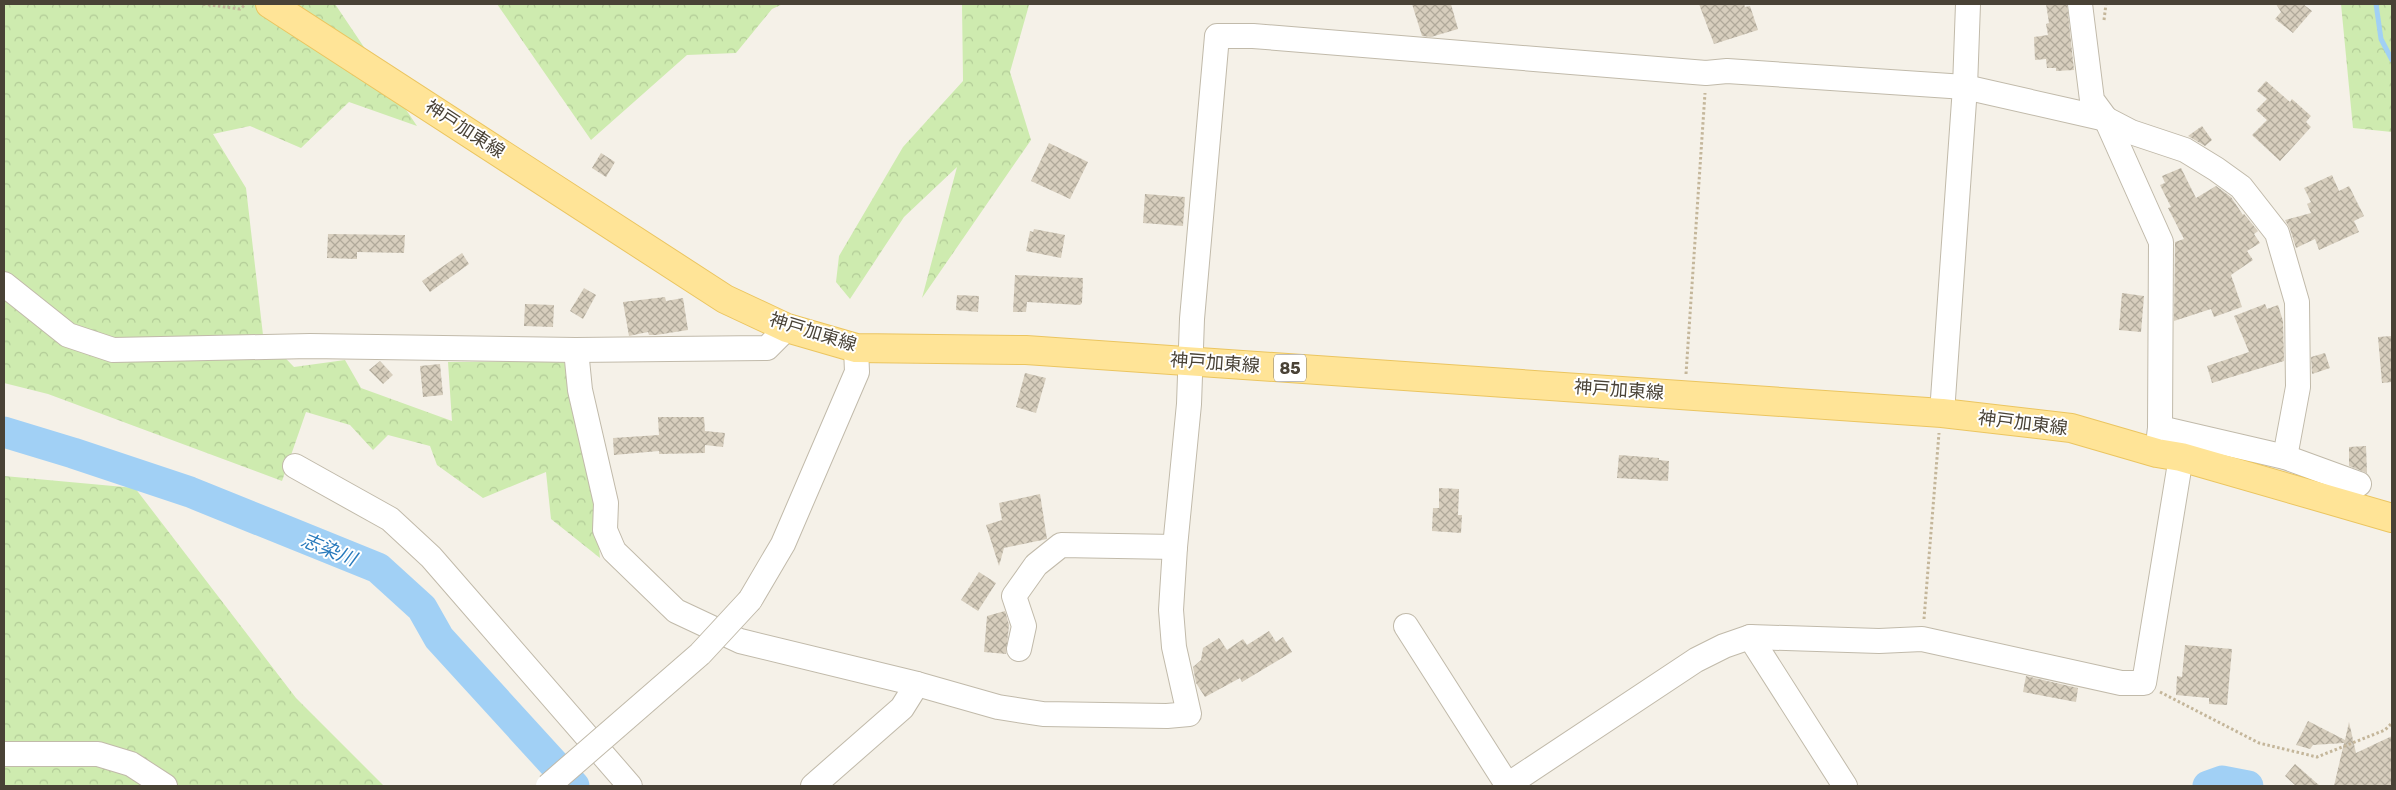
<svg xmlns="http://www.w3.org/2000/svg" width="2396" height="790" font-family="Rubik,'Noto Sans JP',sans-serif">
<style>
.forest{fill:url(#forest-crowns)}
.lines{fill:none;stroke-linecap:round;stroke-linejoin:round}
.stream{stroke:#a1d0f5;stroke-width:5}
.river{stroke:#a1d0f5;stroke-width:31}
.building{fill:url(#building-cross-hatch)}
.minor-casing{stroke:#c1baaa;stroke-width:26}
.major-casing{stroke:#ebc560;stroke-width:30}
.path{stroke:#c4b69a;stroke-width:3;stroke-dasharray:2.5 2.5;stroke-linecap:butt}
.minor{stroke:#fff;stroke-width:24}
.major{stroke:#ffe497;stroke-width:28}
.minor-bridge-casing{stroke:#c1baaa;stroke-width:26;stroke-linecap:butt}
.minor-bridge{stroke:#fff;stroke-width:24}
.labels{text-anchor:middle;stroke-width:4;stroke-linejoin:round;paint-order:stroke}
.shield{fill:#fff;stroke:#807b72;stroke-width:1}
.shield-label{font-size:16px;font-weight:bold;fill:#494236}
.street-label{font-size:18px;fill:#494236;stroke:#fff}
.water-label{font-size:19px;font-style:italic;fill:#287abc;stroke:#fff}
</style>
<defs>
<pattern id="forest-crowns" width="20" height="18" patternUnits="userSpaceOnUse" patternTransform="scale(1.25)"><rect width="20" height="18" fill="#ceebaf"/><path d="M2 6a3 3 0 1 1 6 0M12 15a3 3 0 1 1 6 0" fill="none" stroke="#b2cb97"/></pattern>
<pattern id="building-cross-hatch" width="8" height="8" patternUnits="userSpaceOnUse" patternTransform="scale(1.25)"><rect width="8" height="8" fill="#d7cebd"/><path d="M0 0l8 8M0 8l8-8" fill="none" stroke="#b0a99a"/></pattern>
</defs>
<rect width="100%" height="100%" fill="#f5f1e8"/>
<g class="forest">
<polygon points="4,4 335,4 417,126 349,102 301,148 250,126 213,134 246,188 263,335 294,367 345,360 361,388 452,421 448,362 564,361 591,468 600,558 551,519 546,472 483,498 437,465 430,446 388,435 373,450 350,425 306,412 282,481 48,394 4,383"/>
<polygon points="497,4 783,4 772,9 736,53 687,55 591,140"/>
<polygon points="962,4 1028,4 1029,5 1010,72 1031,140 922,298 957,167 904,217 850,299 836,282 839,256 903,147 963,81"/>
<polygon points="2341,4 2392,4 2392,132 2353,128"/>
<polygon points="4,476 135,488 296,698 384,786 4,786"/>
</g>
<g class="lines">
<polyline class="stream" points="2376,4 2381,39 2392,60"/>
<g class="river">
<polyline points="4,432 73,453 190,492 378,568 422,608 439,638 574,786"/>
<polyline points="2208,786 2222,781 2248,786"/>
</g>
</g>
<g class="building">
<polygon points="1412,4 1451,4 1458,29 1431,37 1422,36"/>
<polygon points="1699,4 1744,4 1745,7 1750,6 1758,30 1714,44"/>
<polygon points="2046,4 2067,4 2074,70 2056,71 2056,68 2047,68 2046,59 2035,60 2034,37 2048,35 2046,24 2049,23"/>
<polygon points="2276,4 2303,4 2312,11 2293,33 2275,19 2281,12"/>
<polygon points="2266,81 2290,102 2292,99 2311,116 2306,122 2311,127 2280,161 2252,135 2267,120 2256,110 2267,99 2257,91"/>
<polygon points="2202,126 2212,140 2205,146 2188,136"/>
<polygon points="1049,143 1088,162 1070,199 1031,181"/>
<polygon points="601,153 615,162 606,177 592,168"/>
<polygon points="2181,168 2196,198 2216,186 2231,197 2243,215 2244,214 2258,231 2254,234 2260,243 2247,251 2253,260 2231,275 2242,307 2214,317 2211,309 2174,321 2175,242 2184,239 2168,208 2171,207 2160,185 2165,183 2162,176"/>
<polygon points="2332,175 2339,191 2349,186 2364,216 2354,221 2359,232 2319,250 2315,239 2296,248 2290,229 2285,220 2311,213 2307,204 2311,202 2304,188"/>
<polygon points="1145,194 1185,197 1183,226 1143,223"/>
<polygon points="1034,229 1065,235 1061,258 1026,251 1030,231 1033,232"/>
<polygon points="328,234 405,235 404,253 357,252 357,259 327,258"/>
<polygon points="462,253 469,264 430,292 422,281"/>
<polygon points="1015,275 1083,278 1082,303 1080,305 1027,302 1026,312 1013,312"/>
<polygon points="584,288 596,295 583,319 570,311"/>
<polygon points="2122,293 2144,296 2141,332 2119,330"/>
<polygon points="957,295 979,296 978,312 956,310"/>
<polygon points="665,297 666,301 683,298 688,330 656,335 649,335 648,332 629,336 623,302"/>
<polygon points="525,304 554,305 553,327 524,326"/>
<polygon points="2265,304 2267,309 2278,305 2283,321 2284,361 2212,383 2207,366 2249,352 2234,316"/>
<polygon points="2392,336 2392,382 2382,383 2378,337"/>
<polygon points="2325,353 2330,368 2312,374 2311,357"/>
<polygon points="380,361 393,375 383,384 369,370"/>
<polygon points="440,364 443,395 423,397 420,366"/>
<polygon points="1025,373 1046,378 1036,413 1016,407"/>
<polygon points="658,417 704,417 705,431 725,433 723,447 705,445 705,453 659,454 659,451 614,455 613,438 659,435"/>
<polygon points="2366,446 2367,473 2349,466 2349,447"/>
<polygon points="1619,455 1659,458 1659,460 1669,461 1668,481 1617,478"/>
<polygon points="1439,488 1459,489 1458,515 1462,515 1461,533 1432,531 1433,508 1439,508"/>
<polygon points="1040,494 1047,539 1004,548 999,566 986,525 1002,520 999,503"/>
<polygon points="979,572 996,583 978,611 961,600"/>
<polygon points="1005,611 1009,625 1006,654 984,652 987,616"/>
<polygon points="1269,631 1276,642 1283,637 1292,652 1242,682 1240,678 1205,697 1196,683 1193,667 1201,660 1203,648 1219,638 1227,650 1243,639 1247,645"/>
<polygon points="2185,645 2232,649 2227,705 2209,704 2209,698 2176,695 2177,676 2182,677"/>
<polygon points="2026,676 2078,688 2076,702 2023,692"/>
<polygon points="2308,721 2345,740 2349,722 2356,753 2392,736 2392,786 2334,786 2344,743 2313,745 2310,749 2296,745"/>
<polygon points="2295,764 2320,786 2296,786 2285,776"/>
</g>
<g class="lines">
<defs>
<g id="minor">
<polyline points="2080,4 2092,100 2106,119 2161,242 2160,428 2157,453"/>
<polyline points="4,284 68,335 113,350 310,346 576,350 767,348 787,328"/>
<polyline points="576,350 580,390 606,503 605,530 614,551 676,611 740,641 917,684 998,707 1043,714 1167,716 1189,714 1174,647 1171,610 1175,547 1189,404 1192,319 1217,36 1253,36 1706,73 1727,71 1965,87 2106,119 2131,132 2185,150 2216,169 2241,187 2277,233 2297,302 2298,387 2285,457"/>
<polyline points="1942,413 1965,87 1968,4"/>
<polyline points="2160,428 2285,457 2359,484"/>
<polyline points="295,466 390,519 431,557 630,786"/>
<polyline points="750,600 783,544 857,372 856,348"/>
<polyline points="1406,626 1508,786"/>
<polyline points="1750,637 1845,786"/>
<polyline points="1019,649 1024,626 1014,596 1036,565 1061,545 1175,547"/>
<polyline points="4,754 98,754 131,764 165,786"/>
<polyline points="813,786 902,708 917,684"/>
<polyline points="1506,786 1696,660 1724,646 1750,637 1879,641 1922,639 2121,683 2144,683 2181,457"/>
</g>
<polyline id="major" points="270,4 725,299 787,328 856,348 1026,350 1942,413 2071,428 2157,453 2181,457 2392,518"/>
</defs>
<use href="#minor" class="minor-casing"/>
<use href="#major" class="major-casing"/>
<g class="path">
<polyline points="203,4 240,9 246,4"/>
<polyline points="2104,20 2106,4"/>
<polyline points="1686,374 1705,93"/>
<polyline points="1924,619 1939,433"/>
<polyline points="2160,692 2259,743 2317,757 2385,730 2392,723"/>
</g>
<use href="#minor" class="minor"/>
<use href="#major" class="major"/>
<defs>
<polyline id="minor-bridge" points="548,786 700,654 750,600"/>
</defs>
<use href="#minor-bridge" class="minor-bridge-casing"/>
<use href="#minor-bridge" class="minor-bridge"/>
</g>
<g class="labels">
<rect class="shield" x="1274" y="354.5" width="32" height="27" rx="4"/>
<g class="shield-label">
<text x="1290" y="374">85</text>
</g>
<g class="street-label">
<text transform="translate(465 129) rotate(33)" y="6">神戸加東線</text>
<text transform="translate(813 332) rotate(17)" y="6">神戸加東線</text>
<text transform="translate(1215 363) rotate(4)" y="6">神戸加東線</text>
<text transform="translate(1619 390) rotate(4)" y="6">神戸加東線</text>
<text transform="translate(2023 423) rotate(7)" y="6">神戸加東線</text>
</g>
<g class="water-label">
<text transform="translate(329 549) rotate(22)" y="7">志染川</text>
</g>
</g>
<rect width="2396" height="790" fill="none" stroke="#494236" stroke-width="10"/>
</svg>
